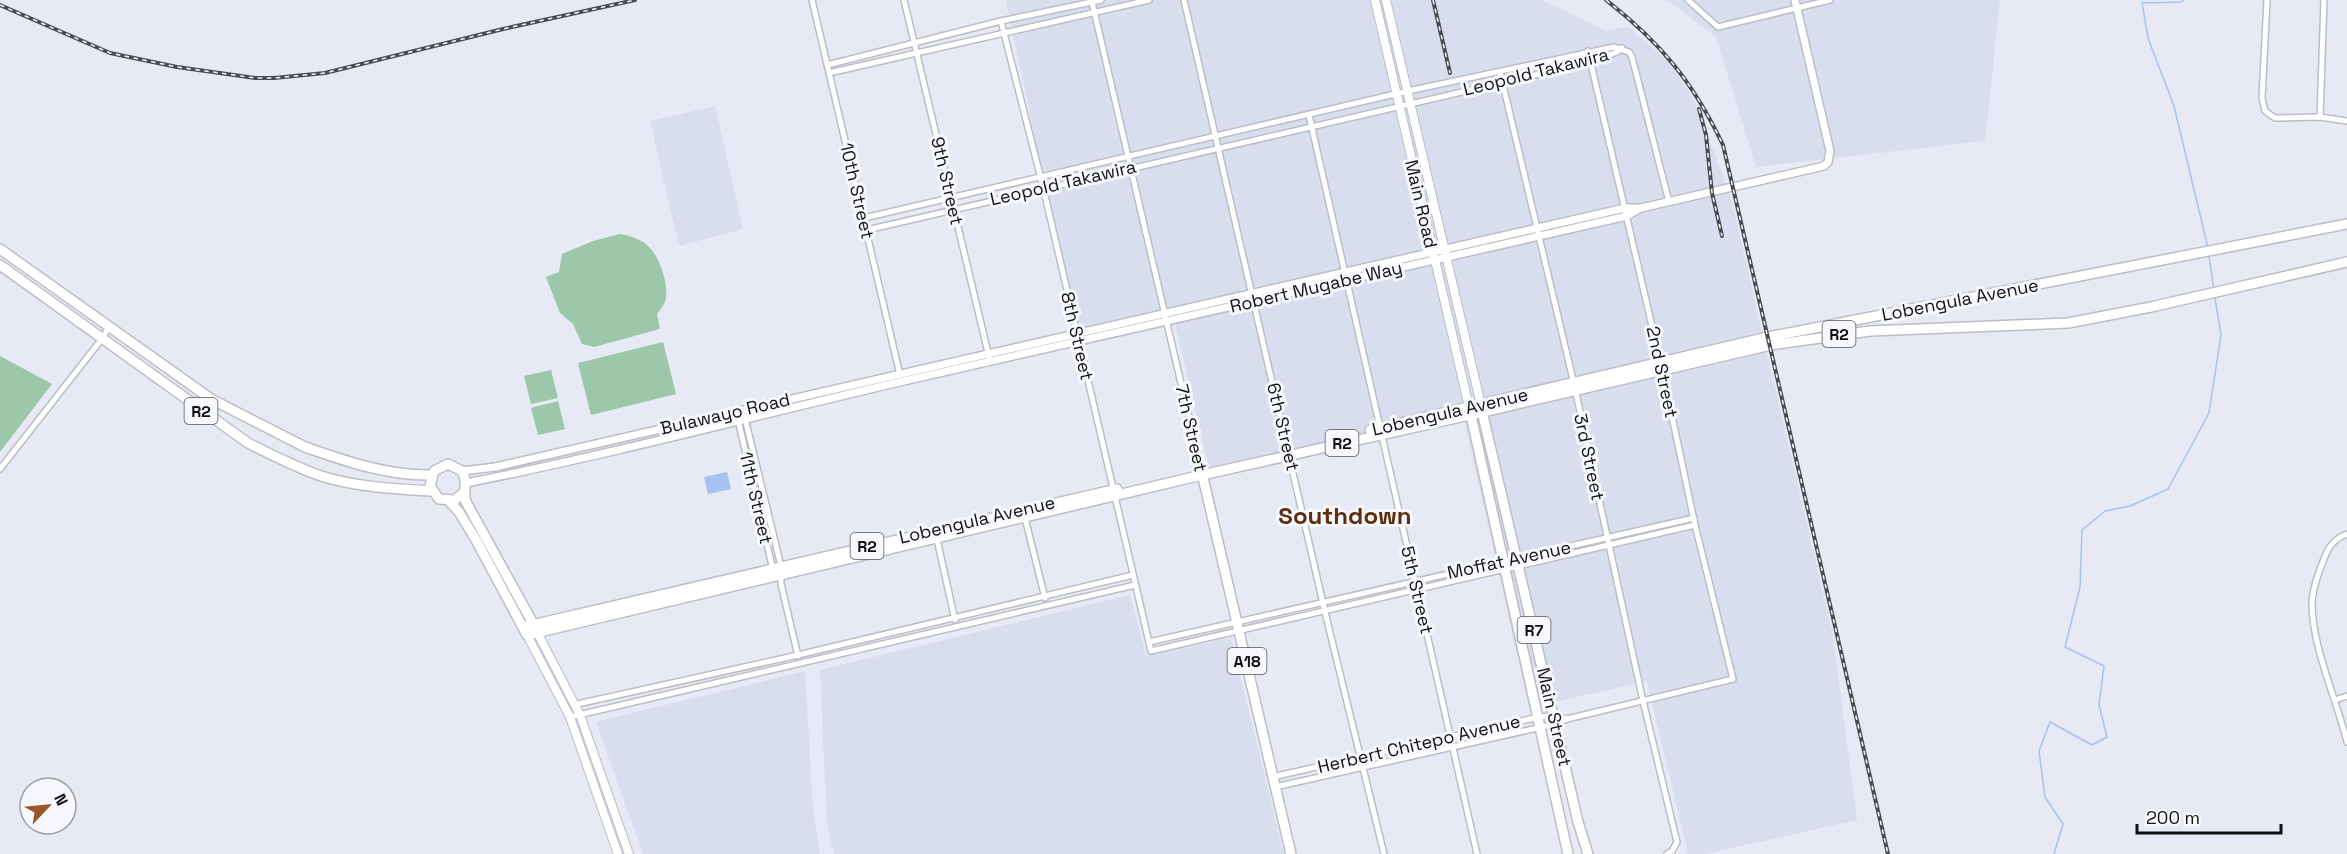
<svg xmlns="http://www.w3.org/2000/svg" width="2347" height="854" font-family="'Space Grotesk',sans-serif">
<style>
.built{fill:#d9deef}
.green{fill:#9cc7aa}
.water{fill:#a5c2f1}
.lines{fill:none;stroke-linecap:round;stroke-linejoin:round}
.stream{stroke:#a5c2f1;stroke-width:1.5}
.minor-casing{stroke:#bbbec7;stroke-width:8}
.tertiary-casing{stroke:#bbbec7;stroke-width:10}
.secondary-casing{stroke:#bbbec7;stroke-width:10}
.trunk-casing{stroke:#bbbec7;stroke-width:12}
.minor{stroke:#fff;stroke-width:5}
.tertiary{stroke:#fff;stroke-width:7}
.secondary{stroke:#fff;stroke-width:8}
.trunk{stroke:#fff;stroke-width:9}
.rail-casing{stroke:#4a4b50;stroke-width:4}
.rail{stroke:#f6f8fd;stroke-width:1.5;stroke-dasharray:4.5;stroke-linecap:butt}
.labels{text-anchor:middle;stroke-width:6;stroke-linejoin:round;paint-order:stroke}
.shield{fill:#f6f8fd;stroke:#56575b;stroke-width:1.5}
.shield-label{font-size:16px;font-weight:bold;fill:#111215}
.street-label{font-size:18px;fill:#111215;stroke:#f6f8fd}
.district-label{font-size:24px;font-weight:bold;fill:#5c2e0d;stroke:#f6f8fd}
</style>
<rect width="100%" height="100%" fill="#e7eaf4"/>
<g class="built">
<polygon points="1006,0 1542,0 1606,31 1628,27 1670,62 1698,107 1731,198 1833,636 1857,820 1706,854 1688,854 1647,681 1529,708 1464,420 1211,479 1175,323 1078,344"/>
<polygon points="1667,0 2000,0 1985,141 1756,167 1716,37"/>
<polygon points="715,106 743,229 679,246 650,121"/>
<polygon points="1130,595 1146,656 1231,638 1284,854 834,854 827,824 820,670"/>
<polygon points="805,671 813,809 820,854 643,854 596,722"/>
</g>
<g class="green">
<path d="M 620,234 C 631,236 642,239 650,248 C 660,258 670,288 665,302 C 663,306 659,311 657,314 L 660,329 L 594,347 L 582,344 L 573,324 L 560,313 L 546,277 L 559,272 L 562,254 L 593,241 Z"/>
<polygon points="663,342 676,394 591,415 578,363"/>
<polygon points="0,356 52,384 0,452"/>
<polygon points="551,370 558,398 531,404 524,376"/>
<polygon points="558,401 565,429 538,435 531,408"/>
</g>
<polygon class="water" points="727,472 731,489 708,494 704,477"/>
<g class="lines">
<g class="stream">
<polyline points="2184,0 2181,2 2142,3 2148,38 2174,106 2208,248"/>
<polyline points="2209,256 2214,290"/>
<polyline points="2054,854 2063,824 2045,797 2039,751 2050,722 2092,745 2107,737 2099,705 2104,666 2065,647 2080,587 2082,530 2105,511 2130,506 2168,489 2209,413 2221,335 2215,298"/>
</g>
<defs>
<g id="minor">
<polyline points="812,0 900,375"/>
<polyline points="904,0 989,357"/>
<polyline points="1184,0 1325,612 1384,854"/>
<polyline points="1688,0 1718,27 1830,0"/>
<polyline points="2267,0 2262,98 2265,111 2275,118 2320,117 2347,121"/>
<polyline points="1092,2 1201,469"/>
<polyline points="1001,21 1043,187 1151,651 1695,525"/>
<polyline points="827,65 1001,21 1101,0"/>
<polyline points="1500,72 1574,384 1643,701 1677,842 1672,851 1667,854"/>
<polyline points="829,73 1149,0"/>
<polyline points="1309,115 1477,854"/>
<polyline points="2320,117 2324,0"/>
<polyline points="864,218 1408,91 1614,47 1629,52 1632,57 1669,202"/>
<polyline points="867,230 1591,62 1617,52 1622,48"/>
<polyline points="743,410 781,566 781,584 798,656"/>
<polyline points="736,411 773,570"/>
<polyline points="0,469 101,340 109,327"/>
<polyline points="1024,514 1045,598"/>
<path d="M 2347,534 C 2332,539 2327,550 2322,564 C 2317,577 2312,591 2312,604 C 2312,646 2337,701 2347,742"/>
<polyline points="936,535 955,620"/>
<polyline points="1149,642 1694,518"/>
<polyline points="2335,700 2347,696"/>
<polyline points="573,705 798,655 1133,575"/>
<polyline points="570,717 1135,585"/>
<polyline points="1272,777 1539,717 1554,715 1567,719"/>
<polyline points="1275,787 1555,724 1567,719 1733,679 1695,525 1662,369 1588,51"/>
</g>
<g id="tertiary">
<polyline points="462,471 495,467 1625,208 1641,208 1824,166 1828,162 1830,151 1795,0"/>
<path d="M 466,483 C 613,454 758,415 904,381 C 1145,324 1387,273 1627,216 L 1639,209"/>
</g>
<g id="secondary">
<polyline points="1375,0 1469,407"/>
<polyline points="1386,0 1481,405"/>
<polyline points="537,632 580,715 629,854"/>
<polyline points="527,635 570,717 618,854"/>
</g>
<g id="trunk">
<path d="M 0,249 L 211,399 L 305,447 C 345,461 388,476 431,475"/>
<path d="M 0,265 L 248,443 C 272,455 295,467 321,476 C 356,487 394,489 431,491"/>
<polyline points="1481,407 1578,822 1588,854"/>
<polyline points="1470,411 1568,854"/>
<polyline points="1370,430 1768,337 2347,224"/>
<polyline points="1201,469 1291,854"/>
<path d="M 463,493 L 455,500 L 439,499 L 430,486 L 434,471 L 448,464 L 462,471 C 469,484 462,490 466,502 L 535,627"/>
<polyline points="449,501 459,512 476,540 527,635 1202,475 1483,412 1771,345 1870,331 2068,323 2151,307 2347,262"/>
<polyline points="523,627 1117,489"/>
</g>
</defs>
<use href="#minor" class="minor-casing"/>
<use href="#tertiary" class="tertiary-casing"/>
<use href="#secondary" class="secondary-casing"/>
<use href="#trunk" class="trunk-casing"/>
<use href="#minor" class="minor"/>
<use href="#tertiary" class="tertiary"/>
<use href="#secondary" class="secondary"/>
<use href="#trunk" class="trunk"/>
<defs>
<g id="rail">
<polyline points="1433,0 1450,73"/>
<path d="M 1606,0 C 1661,43 1693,82 1723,145 L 1888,854"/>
<polyline points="0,5 110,53 177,67 255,78 274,78 325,73 503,29 635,0"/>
<polyline points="1699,109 1706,135 1712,193 1722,236"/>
</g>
</defs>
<use href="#rail" class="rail-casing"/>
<use href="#rail" class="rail"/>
</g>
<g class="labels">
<g class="shield">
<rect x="1822.5" y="321" width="33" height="26" rx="4.5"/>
<rect x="184.5" y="398" width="33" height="26" rx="4.5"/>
<rect x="1325.5" y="430" width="33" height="26" rx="4.5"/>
<rect x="850.5" y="533" width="33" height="26" rx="4.5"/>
<rect x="1517.5" y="617" width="33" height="26" rx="4.5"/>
<rect x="1227.5" y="648" width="39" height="26" rx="4.5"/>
</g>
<g class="shield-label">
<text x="1839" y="340">R2</text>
<text x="201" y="417">R2</text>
<text x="1342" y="449">R2</text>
<text x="867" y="552">R2</text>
<text x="1534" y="636">R7</text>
<text x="1247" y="667">A18</text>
</g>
<g class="street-label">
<text transform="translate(1536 72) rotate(-14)" y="6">Leopold Takawira</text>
<text transform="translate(947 181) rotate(77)" y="6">9th Street</text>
<text transform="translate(1063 183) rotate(-13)" y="6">Leopold Takawira</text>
<text transform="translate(857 191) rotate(77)" y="6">10th Street</text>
<text transform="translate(1421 204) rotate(77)" y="6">Main Road</text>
<text transform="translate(1316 287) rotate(-13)" y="6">Robert Mugabe Way</text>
<text transform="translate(1960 300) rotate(-11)" y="6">Lobengula Avenue</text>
<text transform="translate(1077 336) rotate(77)" y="6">8th Street</text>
<text transform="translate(1662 372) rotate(78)" y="6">2nd Street</text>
<text transform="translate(1450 412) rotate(-13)" y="6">Lobengula Avenue</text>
<text transform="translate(725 414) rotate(-13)" y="6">Bulawayo Road</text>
<text transform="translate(1283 427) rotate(77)" y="6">6th Street</text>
<text transform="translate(1191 428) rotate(77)" y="6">7th Street</text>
<text transform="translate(1589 457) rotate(78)" y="6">3rd Street</text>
<text transform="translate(756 498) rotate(77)" y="6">11th Street</text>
<text transform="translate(977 520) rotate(-13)" y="6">Lobengula Avenue</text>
<text transform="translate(1509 560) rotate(-12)" y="6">Moffat Avenue</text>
<text transform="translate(1417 590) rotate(77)" y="6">5th Street</text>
<text transform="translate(1554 717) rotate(77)" y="6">Main Street</text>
<text transform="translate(1419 744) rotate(-13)" y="6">Herbert Chitepo Avenue</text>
</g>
<g class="district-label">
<text x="1345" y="524">Southdown</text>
</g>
</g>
<g transform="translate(48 806) rotate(64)"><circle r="28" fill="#f6f8fd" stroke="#9a9ca0" stroke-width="1.5"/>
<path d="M0-4.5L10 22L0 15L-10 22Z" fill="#9a5628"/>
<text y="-9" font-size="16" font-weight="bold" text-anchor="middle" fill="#111215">N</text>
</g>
<path d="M2137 824v9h144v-9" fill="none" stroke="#111215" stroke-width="3"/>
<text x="2146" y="824" font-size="18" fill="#111215" stroke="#f6f8fd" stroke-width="4.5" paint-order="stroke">200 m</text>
</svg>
